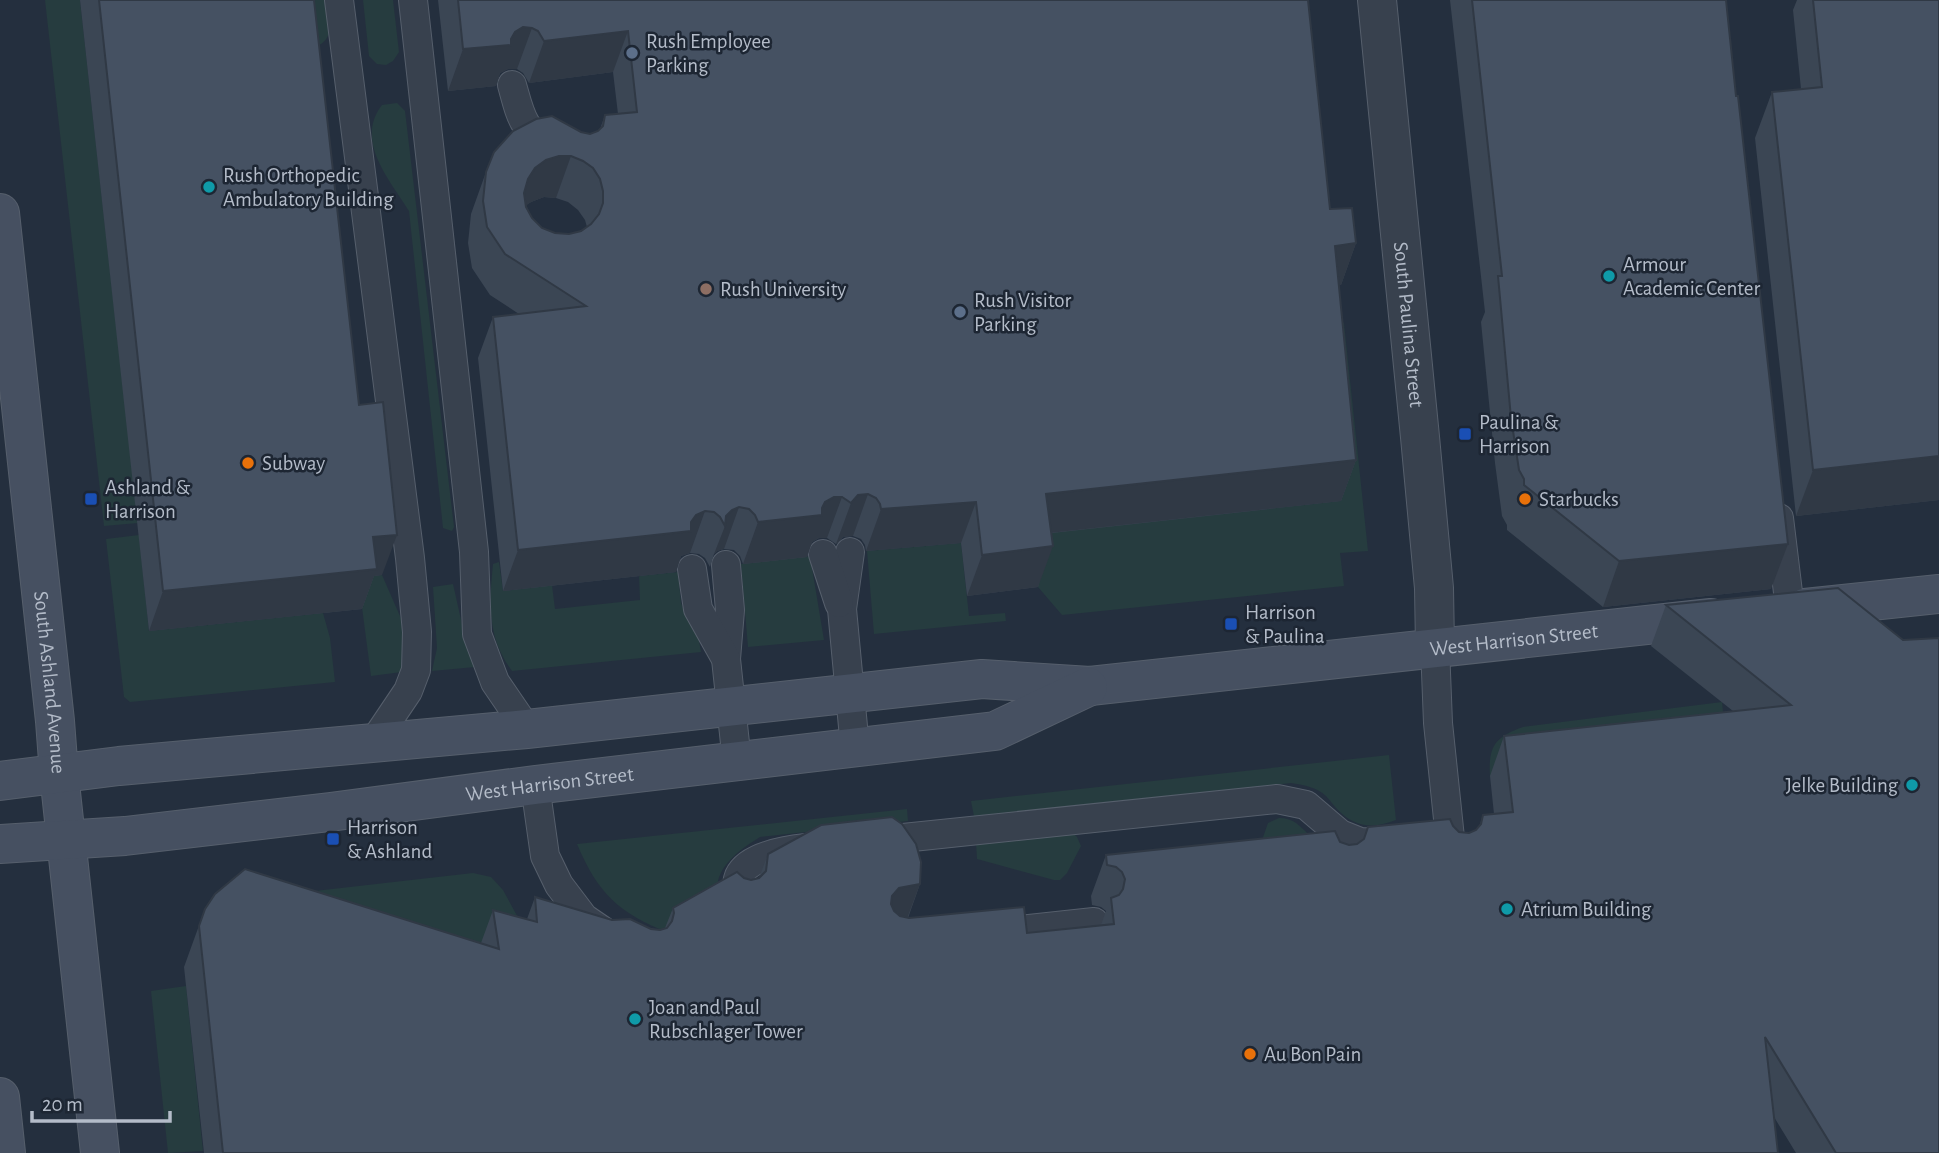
<svg xmlns="http://www.w3.org/2000/svg" width="1939" height="1153" font-family="'Alegreya Sans',sans-serif">
<style>
.green{fill:#263c3f}
.lines{fill:none;stroke-linecap:round;stroke-linejoin:round}
.service-casing{stroke:#565f6c;stroke-width:30}
.minor-casing{stroke:#565f6c;stroke-width:40}
.secondary-casing{stroke:#565f6c;stroke-width:40}
.service{stroke:#38414e;stroke-width:28}
.minor{stroke:#38414e;stroke-width:38}
.secondary{stroke:#465061;stroke-width:38}
.wall{fill:#3b4654;fill-rule:evenodd}
.shaded-wall{fill:#303945}
.building{fill:#455162;stroke:#303945;stroke-width:2;fill-rule:evenodd}
.service-dot{fill:#5c6f8a;stroke:#1d2633;stroke-width:2.5}
.culture-dot{fill:#0f9aa8;stroke:#1d2633;stroke-width:2.5}
.education-dot{fill:#8d6e63;stroke:#1d2633;stroke-width:2.5}
.transit-dot{fill:#1a4fb4;stroke:#1d2633;stroke-width:2.5}
.food-dot{fill:#e8710a;stroke:#1d2633;stroke-width:2.5}
.labels{text-anchor:middle;stroke-width:5;stroke-linejoin:round;paint-order:stroke}
.poi-label{font-size:21px;fill:#b4bcc9;stroke:#1d2633;text-anchor:start}
.street-label{font-size:21px;fill:#b4bcc9;stroke:#1d2633}
</style>
<rect width="100%" height="100%" fill="#242f3e"/>
<g class="green">
<polygon points="45,0 80,0 138,523 104,526"/>
<path d="M 295,0 L 326,0 C 328,19 337,39 315,47 Z"/>
<polygon points="363,0 393,0 399,52 393,61 386,65 377,64 369,56"/>
<path d="M 397,103 L 405,111 L 454,527 L 452,531 L 443,528 L 409,211 C 390,180 354,141 382,105 Z"/>
<polygon points="1322,306 1344,323 1368,551 1340,553 1344,586 1062,615 1038,587 1035,568 1009,537 1340,501"/>
<polygon points="139,535 149,631 323,613 330,638 335,682 130,702 124,697 106,539"/>
<polygon points="961,543 969,616 1005,613 1006,621 874,634 867,551"/>
<polygon points="810,556 824,640 748,647 741,564"/>
<path d="M 499,562 L 503,591 L 552,585 L 555,609 L 640,600 L 639,576 L 678,572 L 681,603 L 687,619 L 698,635 L 701,652 L 512,671 C 487,638 489,604 493,564 Z"/>
<polygon points="382,575 403,623 406,650 402,672 371,676 358,577"/>
<polygon points="453,584 466,642 475,667 432,671 437,648 433,587"/>
<path d="M 1722,702 L 1727,751 L 1490,776 C 1488,746 1495,737 1523,727 Z"/>
<path d="M 1389,755 L 1396,820 C 1373,829 1355,828 1337,809 C 1333,805 1330,800 1326,796 C 1317,787 1303,785 1291,783 L 974,816 L 971,801 Z"/>
<path d="M 907,809 L 908,821 L 760,837 C 744,847 723,861 718,881 C 717,888 718,897 718,904 L 669,933 C 619,913 598,894 577,844 Z"/>
<path d="M 1279,818 C 1294,818 1300,826 1310,836 L 1254,863 L 1268,823 Z"/>
<polygon points="1072,832 1077,837 1081,846 1067,873 1060,880 1054,880 977,859 976,842"/>
<polygon points="473,873 491,877 503,890 521,923 551,971 306,892"/>
<polygon points="186,986 203,1151 168,1153 151,991"/>
</g>
<g class="lines">
<defs>
<g id="service">
<polyline points="339,0 410,558 417,632 416,670 408,691 373,743"/>
<polyline points="413,0 474,552 477,634 495,682 527,729"/>
<path d="M 512,85 C 521,117 522,130 553,147"/>
<polyline points="1779,518 1790,609"/>
<polyline points="850,552 842,609 855,748"/>
<polyline points="823,554 839,603"/>
<polyline points="726,565 730,610 726,659"/>
<polyline points="692,569 698,609 726,659 737,762"/>
<polyline points="1435,647 1438,723 1452,857"/>
<polyline points="535,785 545,856 559,885 584,918 606,933"/>
<polyline points="874,841 1277,799 1306,805 1340,834 1360,842 1380,843 1396,842"/>
<path d="M 737,904 C 736,895 736,884 739,876 C 748,856 787,850 806,848"/>
<polyline points="990,933 1094,922"/>
</g>
<g id="minor">
<path id="s1" d="M 1377,0 L 1420,437 L 1434,588 L 1435,647"/>
</g>
<g id="secondary">
<path id="s2" d="M 0,213 L 55,721 L 59,774 L 100,1153"/>
<polyline points="1805,608 1939,594"/>
<path id="s3" d="M 0,781 L 119,766 L 527,729 L 982,679 L 1090,686 L 1711,618"/>
<path id="s4" d="M 0,844 L 125,836 L 330,812 L 535,785 L 995,731 L 1088,687"/>
<polyline points="0,1097 6,1153"/>
</g>
</defs>
<use href="#service" class="service-casing"/>
<use href="#minor" class="minor-casing"/>
<use href="#secondary" class="secondary-casing"/>
<use href="#service" class="service"/>
<use href="#minor" class="minor"/>
<use href="#secondary" class="secondary"/>
</g>
<g class="wall">
<polygon points="80,0 314,0 359,405 382,575 374,576 362,609 149,631"/>
<path d="M 438,0 L 1308,0 L 1330,209 L 1356,243 L 1341,285 L 1339,285 L 1356,460 L 1341,501 L 1052,533 L 1038,587 L 967,596 L 961,543 L 866,551 L 865,545 L 861,539 L 853,536 L 843,537 L 836,544 L 827,538 L 819,538 L 812,542 L 807,557 L 743,564 L 740,556 L 734,550 L 724,549 L 717,551 L 714,554 L 710,567 L 705,558 L 699,554 L 690,553 L 681,556 L 676,572 L 503,591 L 478,358 L 493,317 L 519,314 L 490,295 L 472,268 L 468,243 L 471,214 L 486,172 L 581,132 L 590,134 L 598,131 L 600,129 L 605,115 L 618,114 L 613,72 L 529,83 L 523,73 L 517,69 L 508,69 L 500,73 L 496,86 L 448,91 ZM 544,197 L 556,198 L 568,202 L 578,210 L 585,220 L 587,227 L 581,231 L 569,234 L 555,233 L 542,228 L 532,218 L 526,205 L 531,202 Z"/>
<polygon points="1450,0 1726,0 1771,589 1603,607 1507,530 1507,525 1502,516 1495,463 1481,322 1485,312"/>
<polygon points="1797,0 1939,0 1939,500 1796,516 1755,138 1772,92 1801,89 1793,10"/>
<polygon points="1838,588 1939,1153 1796,1153 1774,1117 1778,1153 204,1153 184,967 205,909 481,943 493,910 527,919 535,897 612,920 660,930 665,928 673,908 744,878 751,880 759,878 768,854 920,884 908,918 1027,933 1101,925 1106,911 1101,907 1092,905 1091,896 1106,855 1340,842 1349,845 1453,826 1459,832 1469,833 1476,830 1479,827 1483,815 1494,814 1490,776 1504,736 1733,711 1651,646 1666,605"/>
</g>
<g class="shaded-wall">
<polygon points="523,27 532,28 517,69 508,69 500,73 496,86 448,91 463,49 511,39 515,32"/>
<polygon points="628,31 613,72 529,83 544,41"/>
<polygon points="559,156 571,156 556,198 544,197 531,202 520,210 528,179 535,168 546,160"/>
<polygon points="1356,243 1341,285 1320,287 1335,246"/>
<polygon points="1939,456 1939,500 1796,516 1813,470"/>
<polygon points="1356,460 1341,501 1031,535 1046,494"/>
<polygon points="868,494 853,536 843,537 836,544 851,503 858,495"/>
<polygon points="834,497 842,497 827,538 819,538 812,542 807,557 743,564 758,522"/>
<polygon points="976,502 961,543 866,551 881,509"/>
<polygon points="739,507 724,549 717,551 714,554 725,526 726,516 732,510"/>
<polygon points="705,511 690,553 681,556 676,572 503,591 518,550 691,522 696,515"/>
<polygon points="397,535 382,575 374,576 362,609 149,631 163,591 373,537"/>
<polygon points="1788,544 1771,589 1603,607 1619,561"/>
<polygon points="1053,546 1038,587 967,596 982,555"/>
<polygon points="920,884 905,924 884,928 892,896 899,888"/>
</g>
<g class="building">
<polygon points="99,0 314,0 359,405 383,402 397,535 373,537 377,569 163,591"/>
<path d="M 458,0 L 1308,0 L 1330,209 L 1352,208 L 1356,243 L 1335,246 L 1356,460 L 1046,494 L 1053,546 L 982,555 L 976,502 L 881,509 L 880,504 L 876,498 L 868,494 L 858,495 L 851,503 L 842,497 L 834,497 L 825,502 L 822,508 L 822,515 L 758,522 L 755,515 L 749,509 L 739,507 L 732,510 L 726,516 L 725,526 L 720,517 L 714,512 L 705,511 L 696,515 L 691,522 L 691,531 L 518,550 L 493,317 L 586,306 L 505,254 L 487,227 L 483,201 L 486,172 L 494,152 L 513,131 L 536,119 L 552,116 L 581,132 L 590,134 L 598,131 L 603,126 L 605,115 L 637,112 L 628,31 L 544,41 L 538,31 L 532,28 L 523,27 L 515,32 L 511,39 L 511,45 L 463,49 ZM 559,156 L 571,156 L 583,161 L 593,168 L 600,179 L 603,191 L 603,203 L 599,214 L 591,224 L 581,231 L 569,234 L 555,233 L 542,228 L 532,218 L 526,207 L 524,193 L 528,179 L 535,168 L 546,160 Z"/>
<polygon points="1472,0 1726,0 1736,96 1738,96 1788,544 1619,561 1524,485 1524,479 1519,470 1511,418 1498,276 1502,276"/>
<polygon points="1813,0 1939,0 1939,456 1813,470 1772,92 1822,87"/>
<polygon points="1838,588 1903,640 1939,638 1939,1153 1836,1153 1765,1037 1778,1153 223,1153 199,926 205,909 215,894 245,869 499,949 493,910 537,922 535,897 612,920 630,919 651,929 660,930 667,928 672,921 674,913 673,908 737,872 744,878 751,880 759,878 766,871 768,854 821,825 892,817 902,824 916,844 921,862 920,884 899,888 892,896 891,904 894,911 900,916 909,918 1024,907 1027,933 1114,924 1111,898 1119,895 1123,889 1125,879 1122,872 1116,867 1107,865 1106,855 1335,831 1340,842 1349,845 1357,844 1364,839 1368,827 1450,819 1453,826 1459,832 1469,833 1476,830 1481,824 1483,815 1513,812 1504,736 1791,705 1666,605"/>
</g>
<g class="service-dot">
<circle cx="632" cy="53" r="7"/>
<circle cx="960" cy="312" r="7"/>
</g>
<g class="culture-dot">
<circle cx="209" cy="187" r="7"/>
<circle cx="1609" cy="276" r="7"/>
<circle cx="1912" cy="785" r="7"/>
<circle cx="1507" cy="909" r="7"/>
<circle cx="635" cy="1019" r="7"/>
</g>
<circle class="education-dot" cx="706" cy="289" r="7"/>
<g class="transit-dot">
<rect x="1458" y="427" width="14" height="14" rx="3.5"/>
<rect x="84" y="492" width="14" height="14" rx="3.5"/>
<rect x="1224" y="617" width="14" height="14" rx="3.5"/>
<rect x="326" y="832" width="14" height="14" rx="3.5"/>
</g>
<g class="food-dot">
<circle cx="248" cy="463" r="7"/>
<circle cx="1525" cy="499" r="7"/>
<circle cx="1250" cy="1054" r="7"/>
</g>
<g class="labels">
<g class="poi-label">
<text x="646" y="48">Rush Employee<tspan x="646" dy="24">Parking</tspan></text>
<text x="223" y="182">Rush Orthopedic<tspan x="223" dy="24">Ambulatory Building</tspan></text>
<text x="1623" y="271">Armour<tspan x="1623" dy="24">Academic Center</tspan></text>
<text x="720" y="296">Rush University</text>
<text x="974" y="307">Rush Visitor<tspan x="974" dy="24">Parking</tspan></text>
<text x="1479" y="429">Paulina &amp;<tspan x="1479" dy="24">Harrison</tspan></text>
<text x="262" y="470">Subway</text>
<text x="105" y="494">Ashland &amp;<tspan x="105" dy="24">Harrison</tspan></text>
<text x="1539" y="506">Starbucks</text>
<text x="1245" y="619">Harrison<tspan x="1245" dy="24">&amp; Paulina</tspan></text>
<text x="1898" y="792" text-anchor="end">Jelke Building</text>
<text x="347" y="834">Harrison<tspan x="347" dy="24">&amp; Ashland</tspan></text>
<text x="1521" y="916">Atrium Building</text>
<text x="649" y="1014">Joan and Paul<tspan x="649" dy="24">Rubschlager Tower</tspan></text>
<text x="1264" y="1061">Au Bon Pain</text>
</g>
<g class="street-label">
<text dy="7" stroke="none"><textPath href="#s1" startOffset="326">South Paulina Street</textPath></text>
<text dy="7" stroke="none"><textPath href="#s3" startOffset="1522">West Harrison Street</textPath></text>
<text dy="7" stroke="none"><textPath href="#s2" startOffset="472">South Ashland Avenue</textPath></text>
<text dy="7" stroke="none"><textPath href="#s4" startOffset="553">West Harrison Street</textPath></text>
</g>
</g>
<path d="M32 1111v10h138v-10" fill="none" stroke="#b4bcc9" stroke-width="3.5"/>
<text x="42" y="1111" font-size="21" fill="#b4bcc9" stroke="#1d2633" stroke-width="5" paint-order="stroke">20 m</text>
</svg>
